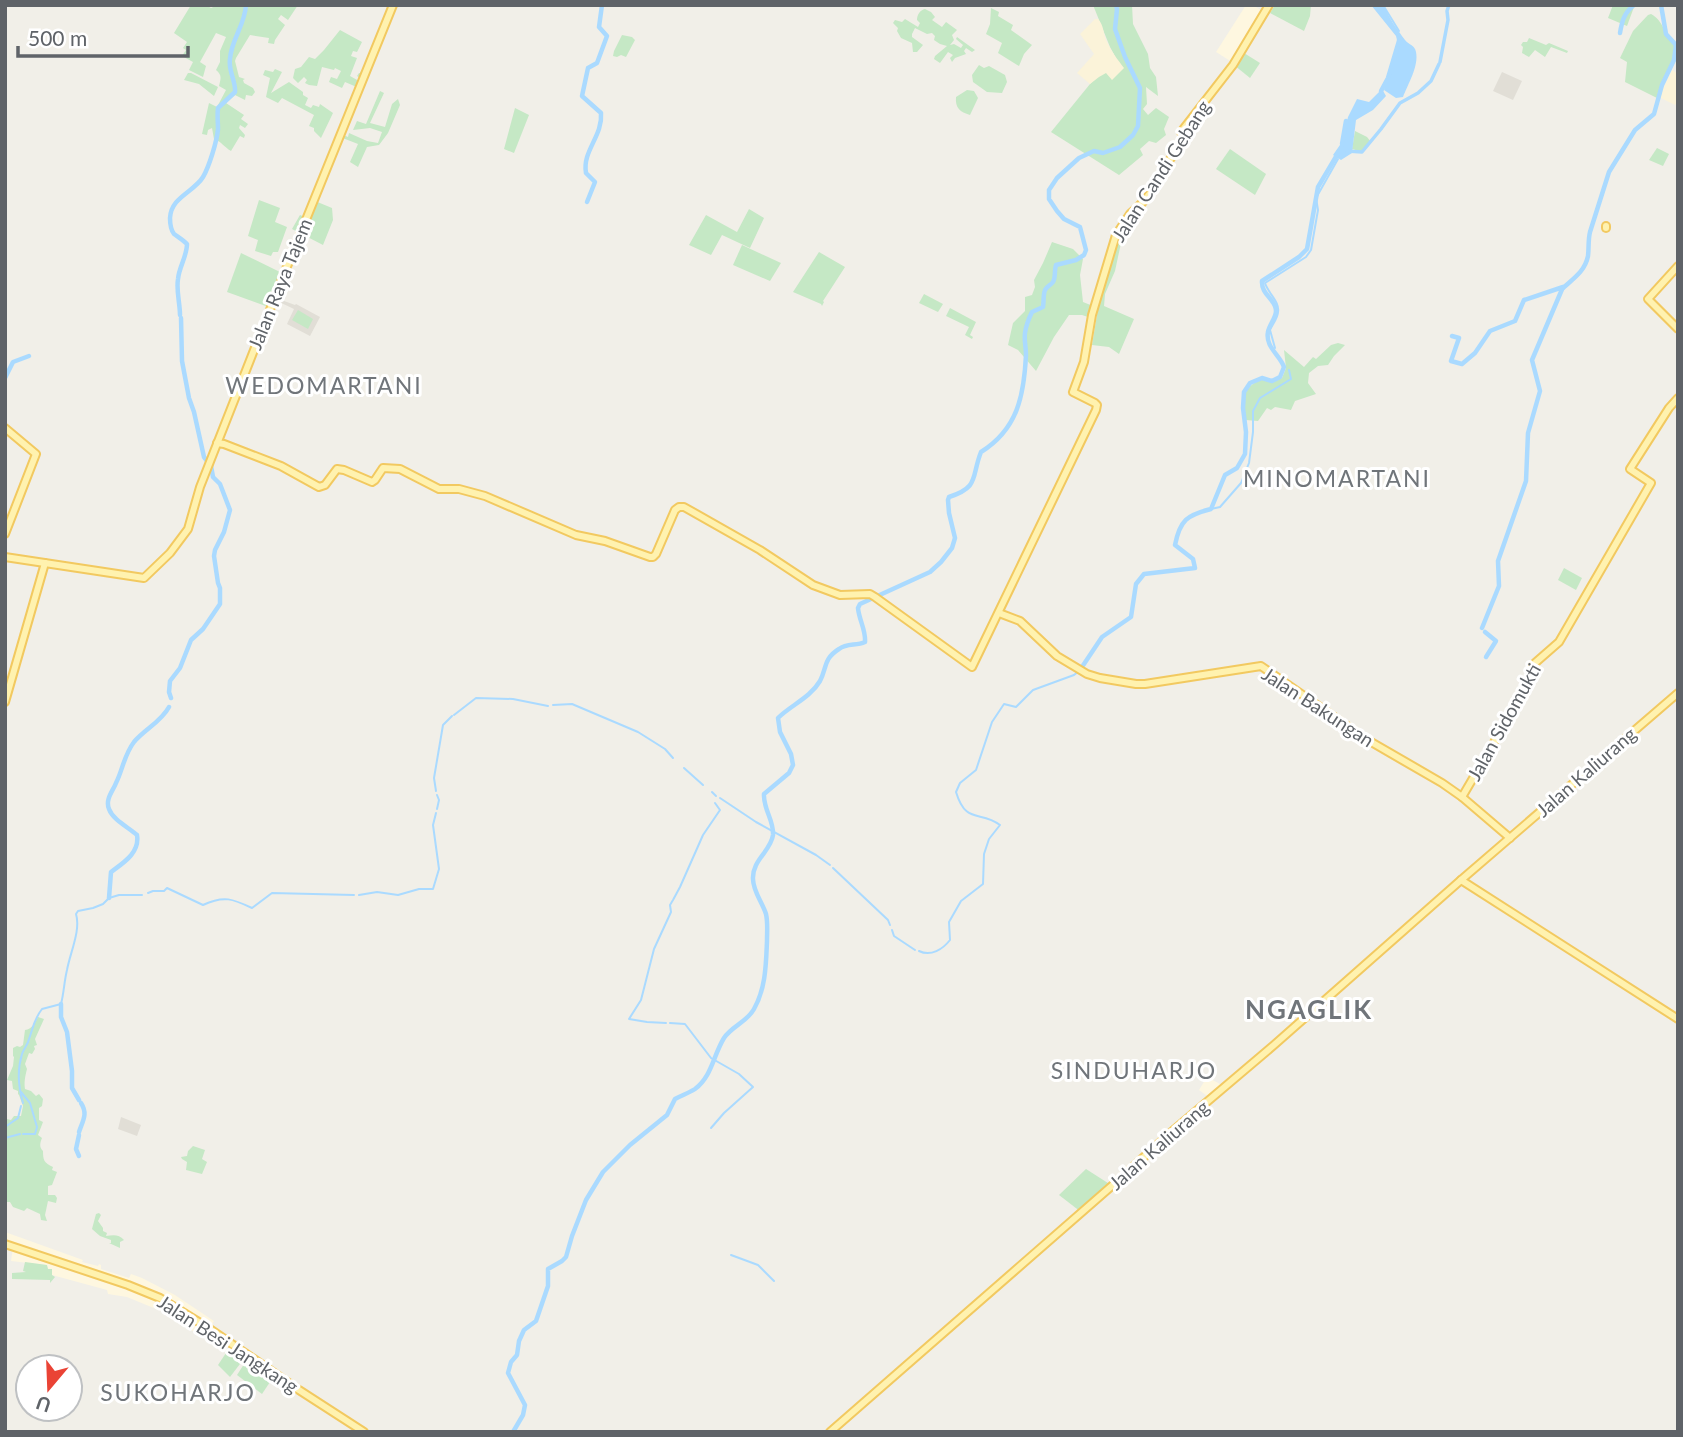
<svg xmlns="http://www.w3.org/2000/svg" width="1683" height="1437" font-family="Lato,sans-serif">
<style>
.commercial{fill:#fef7e0}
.education{fill:#e1ded6}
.green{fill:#c5e8c5}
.sand{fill:#fbf3d9}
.water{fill:#aadaff}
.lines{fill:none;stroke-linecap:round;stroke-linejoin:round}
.stream{stroke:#aadaff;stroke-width:2}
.canal{stroke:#aadaff;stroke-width:3.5}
.river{stroke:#aadaff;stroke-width:4.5}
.major-casing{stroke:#f2c960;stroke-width:10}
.major{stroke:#fff2af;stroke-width:6}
.labels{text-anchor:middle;stroke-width:6;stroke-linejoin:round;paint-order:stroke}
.street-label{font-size:19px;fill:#5f6368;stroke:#fff}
.quarter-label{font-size:23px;letter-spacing:2px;fill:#70757a;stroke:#fff}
.district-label{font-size:26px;font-weight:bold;letter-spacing:2px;fill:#70757a;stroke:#fff}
</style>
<rect width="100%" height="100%" fill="#f1efe8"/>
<g class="commercial">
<polygon points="1246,5 1253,5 1267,14 1235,64 1216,52"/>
<polygon points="1207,1077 1222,1085 1221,1088 1210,1098 1199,1090"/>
<polygon points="5,1232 83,1260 82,1262 98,1266 99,1264 101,1265 101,1269 129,1278 131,1274 142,1278 175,1295 214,1321 204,1338 161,1311 127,1297 108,1294 107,1290 52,1275 46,1265 11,1261 13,1247 9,1246 5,1254"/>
</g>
<g class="education">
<polygon points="1502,72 1522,81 1513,100 1493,91"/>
<polygon points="276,298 295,305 296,304 320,317 310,336 287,324 294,309 275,300"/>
<polygon points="121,1117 141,1125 137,1136 118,1129"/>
</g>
<g class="green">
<path d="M 191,5 L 206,5 L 211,8 L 218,5 L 298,5 L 288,20 L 281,15 L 278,19 L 285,25 L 275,40 L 274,44 L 268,43 L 269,38 L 250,35 L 236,58 L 235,61 L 239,77 L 245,79 L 243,80 L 244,83 L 253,88 L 255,92 L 252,96 L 246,95 L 245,100 L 235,95 L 226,103 L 244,115 L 241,119 L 248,124 L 245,128 L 240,125 L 239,128 L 245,135 L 244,138 L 240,136 L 231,151 C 224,147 222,142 214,139 L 212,128 L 208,130 L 207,135 L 202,134 L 209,103 L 217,107 L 226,90 L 219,86 C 221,78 222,75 216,70 L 220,62 L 220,51 L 226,37 L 216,33 L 200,62 L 206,66 L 203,77 L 189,70 L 193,62 L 182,56 L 186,50 L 183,48 L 187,42 L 174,33 Z"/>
<polygon points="1093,5 1132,5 1133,24 1148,54 1150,68 1156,77 1158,96 1146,87 1147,104 1143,109 1148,115 1156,108 1169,117 1164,129 1166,135 1156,143 1149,141 1140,149 1143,155 1119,175 1051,132 1090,84 1116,58 1110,47"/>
<polygon points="1275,5 1311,5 1310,16 1304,31 1270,13"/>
<polygon points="1613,5 1634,7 1627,26 1608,18"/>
<polygon points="991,8 999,12 998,16 1013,25 1011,30 1032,45 1024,54 1019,66 998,53 1002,43 986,34 990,24"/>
<path d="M 925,9 L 931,12 L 935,17 L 932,20 L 942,27 L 946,22 L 957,30 L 952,35 L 954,40 L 950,45 L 954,44 L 961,48 L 963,45 L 956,39 L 957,37 L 975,50 L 972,52 L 966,48 L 964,51 L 966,54 L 955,58 L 952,62 L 950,58 L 953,55 L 948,52 L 940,63 L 934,59 L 935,56 L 947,46 L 940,44 L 934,40 L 935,36 L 932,33 L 927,34 L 915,28 L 912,34 L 912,37 L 923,45 L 917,52 L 913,52 L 912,43 L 901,38 L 897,31 L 898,28 L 893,23 L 895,20 L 902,22 L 905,19 L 918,27 L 920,23 L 917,20 C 917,15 920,10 925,9 Z"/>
<path d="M 1651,14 C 1663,20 1665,36 1676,45 L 1674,60 L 1657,98 L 1625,82 L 1627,62 L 1620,58 L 1633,31 L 1648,15 Z"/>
<polygon points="340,30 362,42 357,52 353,51 351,56 357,58 350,76 359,81 360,78 357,76 359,73 360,73 362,70 366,72 359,88 345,82 342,88 329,82 331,77 337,79 341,71 335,68 334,70 322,67 317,86 309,85 305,83 307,80 304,77 298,83 293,78 295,69 301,67 309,57 315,59 324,50"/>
<polygon points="622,35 632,37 635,40 626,57 621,55 617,57 613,56 614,51"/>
<polygon points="1529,38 1546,45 1549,43 1568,51 1567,53 1551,47 1545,57 1535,50 1529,57 1522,53 1523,47 1521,45 1523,42 1527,42"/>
<polygon points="1244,53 1260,63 1250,78 1234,65"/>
<polygon points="979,65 984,68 989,66 1005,75 1007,82 1002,93 987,92 973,82 972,75"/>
<polygon points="275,69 282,72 271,93 289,82 303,92 303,95 308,98 305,105 311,108 313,105 319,107 320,104 333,113 321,138 314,131 314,128 309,126 314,115 282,98 278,103 266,97 270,78 263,75 265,70 273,72"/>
<polygon points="188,73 191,73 218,87 214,96 199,84 184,80"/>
<path d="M 967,90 L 974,91 L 978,98 L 970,115 C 960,112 955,108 956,97 Z"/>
<polygon points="380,91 384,93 370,123 385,127 392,104 398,99 400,105 388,133 379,145 367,147 358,167 350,162 358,144 340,137 341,134 348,137 349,133 367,141 378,143 382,132 370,128 353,130 357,121 366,124"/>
<polygon points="515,108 529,115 514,153 504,149"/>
<polygon points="1355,131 1367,137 1371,142 1363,152 1352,149"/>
<polygon points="1657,148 1669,154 1663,166 1649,160"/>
<polygon points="1230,149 1266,174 1255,195 1216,169"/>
<polygon points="259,200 280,208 275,222 287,227 278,252 273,252 271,256 255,251 258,240 248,236"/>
<polygon points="315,201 332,208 333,220 323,245 292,229 300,215 307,218"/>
<polygon points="749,209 764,218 750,248 722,235 711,255 689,245 706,215 737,232"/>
<polygon points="1131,215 1137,220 1121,243 1115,271 1105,294 1104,306 1134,319 1119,354 1109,347 1092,345 1101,291 1109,273 1121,229"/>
<polygon points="1052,242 1073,249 1083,259 1080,275 1083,302 1093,306 1091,318 1082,315 1069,315 1054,337 1036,371 1018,350 1008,345 1013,323 1025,311 1025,297 1032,295 1035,287 1034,280 1043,263"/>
<polygon points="742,245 781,263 770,281 733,265"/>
<polygon points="819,252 845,267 823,301 824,302 822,306 821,304 793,292"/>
<polygon points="241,253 284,274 271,308 227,292"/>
<polygon points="924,294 943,304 938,312 919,303"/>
<polygon points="950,308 976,322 970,335 973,337 972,339 965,335 969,327 946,316"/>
<polygon points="298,310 313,319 308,329 292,320"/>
<path d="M 1338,343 L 1345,345 L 1334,356 L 1328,365 L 1318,366 L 1309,373 L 1308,383 L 1316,394 L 1295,401 L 1291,410 L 1275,407 L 1271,410 L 1267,408 L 1258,421 L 1246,420 C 1243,399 1241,388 1262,379 L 1272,382 L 1282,378 L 1286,368 L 1284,350 L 1304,367 L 1313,357 L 1316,359 L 1331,345 Z"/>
<polygon points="1564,568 1582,578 1576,590 1558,580"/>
<path d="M 38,1017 L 44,1019 L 35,1039 L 37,1045 L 34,1046 L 35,1049 L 32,1054 L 29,1053 L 25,1064 L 27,1069 C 25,1077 24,1082 25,1089 L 31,1091 L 36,1096 L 39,1094 L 43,1099 L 42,1106 L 39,1108 L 39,1120 L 43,1122 L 38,1135 L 42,1138 C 40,1143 39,1147 43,1151 C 43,1160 44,1163 53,1167 L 52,1170 L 57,1172 L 52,1185 L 48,1186 L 48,1195 L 55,1195 L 57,1198 L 56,1203 L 48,1201 L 45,1215 L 47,1221 L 41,1220 L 40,1214 L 27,1208 L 24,1211 L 13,1207 L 10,1202 L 5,1202 L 5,1122 L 7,1119 L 11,1120 L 14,1116 L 21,1116 L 23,1106 L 19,1095 L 18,1094 L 18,1091 L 13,1089 L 12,1081 L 7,1080 L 13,1066 L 14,1057 L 13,1056 L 13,1048 L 17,1046 L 20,1047 L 23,1045 L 25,1030 C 32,1029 35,1023 38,1017 Z"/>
<polygon points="193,1146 205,1150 202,1159 207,1162 202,1174 186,1170 187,1162 182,1159 181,1157 187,1156 188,1151"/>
<polygon points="1086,1169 1111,1185 1081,1212 1059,1195"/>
<path d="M 99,1213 L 101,1215 L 98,1221 L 103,1228 L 103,1231 L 107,1233 L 106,1236 C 113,1235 119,1234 124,1240 L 120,1242 L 120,1248 L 109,1243 L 111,1243 L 111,1240 L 100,1236 L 92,1229 L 96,1214 Z"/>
<polygon points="25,1262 47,1265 48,1269 52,1269 52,1275 55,1277 50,1283 50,1280 12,1279 12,1273 26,1272 23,1271"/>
<polygon points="228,1350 243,1360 230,1377 218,1365"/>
<polygon points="249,1361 272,1379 262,1394 237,1375 246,1361"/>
</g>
<g class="sand">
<path d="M 1095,19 L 1098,19 C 1104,25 1103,34 1107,42 C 1111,51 1118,60 1124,68 L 1112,80 L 1106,73 L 1099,77 L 1090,84 L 1077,73 L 1094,54 L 1080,34 Z"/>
<polygon points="1672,70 1678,74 1678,101 1675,105 1659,97"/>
</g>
<g class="water">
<path d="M 1371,5 L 1384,5 C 1389,19 1397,29 1405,40 C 1409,45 1415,45 1416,52 C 1419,66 1408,84 1403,97 L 1396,98 L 1384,90 C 1389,74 1401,52 1396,36 Z"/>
<polygon points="1382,89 1386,96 1373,110 1356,120 1352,153 1341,160 1333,155 1342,142 1348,117 1357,99 1369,102"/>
</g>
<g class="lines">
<g class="stream">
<polyline points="1383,5 1399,31"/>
<path d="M 1275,348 L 1270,330 C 1272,325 1278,318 1278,312 C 1280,302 1268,293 1265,283 L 1306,257 L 1311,250 L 1318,210 L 1316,198 L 1338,159"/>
<polyline points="1211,509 1220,507 1241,483 1249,463 1253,432 1253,411 1260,398 1291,379 1289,370"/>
<polyline points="553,705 572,704 638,732 665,749 673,758"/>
<polyline points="454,715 476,698 513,699 548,706"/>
<polyline points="684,768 703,785"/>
<polyline points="436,791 434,778 443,725 452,716"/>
<polyline points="712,792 716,796"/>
<polyline points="720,798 756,822 816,855 830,865"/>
<polyline points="437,809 439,800 437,795"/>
<polyline points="833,868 888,920 890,925"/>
<path d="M 148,893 L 153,891 L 164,891 L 167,888 L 203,905 C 224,895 233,899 252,908 L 272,893 L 354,895"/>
<polyline points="359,895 377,892 398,895 419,889 433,889 439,869 433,825 436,813"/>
<polyline points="892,930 894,936 915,950"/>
<path d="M 919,951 C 931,957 943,949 950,940 L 949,922 L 961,901 L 983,884 L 984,854 L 989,839 L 1000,825 C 980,810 966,825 956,792 L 960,783 L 976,770 L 992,722 L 1004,704 L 1016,707 L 1033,690 L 1074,675 L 1079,671"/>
<polyline points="666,1023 647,1022 629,1019 641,1000 654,949 671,912 670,905 673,900 680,887 703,835 720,810 715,803"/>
<polyline points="670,1023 685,1024 711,1058 739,1074 753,1087 724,1113 711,1128"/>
<polyline points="21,1092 30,1103 37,1127 35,1134 23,1134"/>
<path d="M 23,1103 C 18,1086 17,1070 22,1054 C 24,1048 28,1045 29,1039 C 33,1028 34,1019 42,1009 L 61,1004 C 64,993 64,982 67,970 C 70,953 81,930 76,914 L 78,911 L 93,908 L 103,904 L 109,898 L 119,895 L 142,895"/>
<polyline points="5,1127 18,1118 21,1106"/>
<polyline points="5,1138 20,1134"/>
<polyline points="731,1255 758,1265 774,1281"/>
</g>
<g class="canal">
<polyline points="1440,62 1448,20 1447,11 1449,5"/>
<polyline points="1347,151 1362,152 1381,129 1400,103 1418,93 1431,81 1439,64"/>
</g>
<g class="river">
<path d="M 1620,33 C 1622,21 1624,13 1634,5"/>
<polyline points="1381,91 1388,78 1399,41"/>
<polyline points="1342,144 1346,121"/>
<path d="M 587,202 L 595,182 L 586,173 C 582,151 603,136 601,113 L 582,96 L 588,68 L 597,63 L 607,36 L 599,27 L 602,5"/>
<path d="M 1563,288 C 1574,278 1585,271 1588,256 C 1589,248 1588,240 1590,232 L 1609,172 L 1635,130 L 1654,114 L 1662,85 L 1674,60 L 1676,45 L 1666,34 L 1661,5"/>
<path d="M 180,315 C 180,303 176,291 178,279 C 179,267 187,256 187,244 C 183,240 178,237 174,234 C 171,230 170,223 170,218 C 171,197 194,192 203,177 C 209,167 217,141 218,129 C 218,122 217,115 218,108 L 235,92 C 236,81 228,71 230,59 C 231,40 245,25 246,5"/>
<polyline points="1452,336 1459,338 1451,361 1462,364 1475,353 1490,331 1515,321 1524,300 1563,287 1532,360 1540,391 1528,433 1526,481 1498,561 1499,586 1482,628"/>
<polyline points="5,378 13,362 29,356"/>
<polyline points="1485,632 1496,641 1486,657"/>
<path d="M 1080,670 L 1102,637 L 1131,617 L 1136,584 L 1144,574 L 1195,568 L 1193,559 L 1175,545 C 1180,520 1187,515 1211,509 L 1225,475 L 1237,468 L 1245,454 L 1246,432 L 1243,408 L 1244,392 L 1250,383 L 1262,378 L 1272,381 L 1280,377 L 1284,367 C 1280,355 1265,347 1268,332 C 1269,325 1276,318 1276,311 C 1276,299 1261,295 1262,281 L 1299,257 L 1307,249 L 1318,187 L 1337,155"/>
<polyline points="171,698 169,692 170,681 180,668 191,640 203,629 220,604 220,588 218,583 214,556 215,550 224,532 230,510 220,484 213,477 211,466 204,457 194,412 189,398 182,361 181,318"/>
<path d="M 109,898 L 111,872 C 123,863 140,853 137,835 C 128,827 113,820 109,809 C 105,799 113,791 116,783 C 123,769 124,755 134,742 C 145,729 161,722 169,707"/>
<polyline points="61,1004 61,1017 67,1032 72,1071 72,1088 79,1100"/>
<path d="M 79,1132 C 83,1120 88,1114 81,1103"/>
<polyline points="79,1156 76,1149 79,1135"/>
<path d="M 513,1432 L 523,1415 L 525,1405 L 508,1373 L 511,1362 L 517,1355 L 519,1341 L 524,1330 L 536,1321 L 548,1286 L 548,1269 L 562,1261 L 566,1257 L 572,1236 L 586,1200 L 603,1172 L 630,1145 L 667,1115 L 675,1099 C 682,1095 689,1093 695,1089 C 712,1076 713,1056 724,1038 C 732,1026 747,1022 754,1009 C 766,988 766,963 767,941 C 767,931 768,923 766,914 C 762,902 753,891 753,879 C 752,860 771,851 773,835 C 774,820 763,809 764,794 L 789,773 L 793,765 L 791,754 L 780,732 L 778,718 C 791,705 810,698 820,681 C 827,668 823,659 839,649 C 847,643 856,646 865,642 C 866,630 859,620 858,608 L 860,604 L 930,572 L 941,562 L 952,548 L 955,538 L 949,513 L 948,500 L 949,497 C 980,487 971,477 981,452 C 1018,429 1024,395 1026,355 C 1026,348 1024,340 1025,333 C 1026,326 1029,318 1032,312 L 1043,307 C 1044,302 1043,295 1045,290 C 1048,285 1050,286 1053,282 C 1056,277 1054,271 1056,265 L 1076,260 L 1084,255 L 1086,250 L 1080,227 L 1064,219 L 1057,211 L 1049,199 L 1049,190 L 1057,178 L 1079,158 L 1094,151 L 1103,153 L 1120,147 L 1133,135 L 1138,126 L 1140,88 L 1125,57 L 1115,29 L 1117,9 L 1116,5"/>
</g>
<defs>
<g id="major">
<polyline points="1606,228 1606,226"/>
<polyline points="1678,266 1648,299 1678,329"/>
<polyline points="5,428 36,454 5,534"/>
<polyline points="217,443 224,444 281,466 319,487 325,485 337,469 344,470 372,482 375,480 383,468 400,469 439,489 459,489 485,496 576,535 605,541 650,557 653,557 656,554 675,510 679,507 684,507 760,550 813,585 840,595 870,594 875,597 972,667 1096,410 1097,405 1095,403 1073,392 1084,362 1092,315 1116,235 1130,214 1142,203 1154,189 1167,164 1186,135 1181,132 1233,65 1269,5"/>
<polyline points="5,557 144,578 170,553 188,529 200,487 284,274 393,5"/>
<polyline points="999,613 1020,621 1057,656 1087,674 1100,678 1136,684 1145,684 1261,666 1366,739 1442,783 1462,797 1510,838"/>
<polyline points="5,702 45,563"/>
<polyline points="1462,797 1516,705 1535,663 1559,642 1651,483 1630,469 1669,408 1678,398"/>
<polyline points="1461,880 1678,1019"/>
<polyline points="5,1244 128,1285 160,1298 210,1329 299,1390 364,1432"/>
<polyline points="830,1432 1114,1184 1175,1129 1274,1045 1461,880 1678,693"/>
</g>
</defs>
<use href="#major" class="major-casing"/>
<use href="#major" class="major"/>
</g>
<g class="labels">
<g class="street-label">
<text transform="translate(1161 171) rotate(-57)" y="7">Jalan Candi Gebang</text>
<text transform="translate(280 284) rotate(-68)" y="7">Jalan Raya Tajem</text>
<text transform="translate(1318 707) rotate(33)" y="7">Jalan Bakungan</text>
<text transform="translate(1504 722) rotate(-61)" y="7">Jalan Sidomukti</text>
<text transform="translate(1586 772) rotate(-41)" y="7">Jalan Kaliurang</text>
<text transform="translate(1159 1145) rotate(-41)" y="7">Jalan Kaliurang</text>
<text transform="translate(228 1344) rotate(33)" y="7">Jalan Besi Jangkang</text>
</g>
<g class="quarter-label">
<text x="324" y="394">WEDOMARTANI</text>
<text x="1337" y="487">MINOMARTANI</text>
<text x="1134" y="1079">SINDUHARJO</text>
<text x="178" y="1401">SUKOHARJO</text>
</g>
<g class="district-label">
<text x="1309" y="1019">NGAGLIK</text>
</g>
</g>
<rect width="1683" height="1437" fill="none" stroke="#5f6368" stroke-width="14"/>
<g transform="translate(49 1388) rotate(199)"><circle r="33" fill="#ffffff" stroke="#bfc1c3" stroke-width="2"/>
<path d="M0-5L12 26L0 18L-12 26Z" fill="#ea4335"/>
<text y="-10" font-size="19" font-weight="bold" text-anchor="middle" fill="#5f6368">U</text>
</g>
<path d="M18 46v10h170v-10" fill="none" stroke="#5f6368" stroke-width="3.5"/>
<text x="28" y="46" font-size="21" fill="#5f6368" stroke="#ffffff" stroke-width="5" paint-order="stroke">500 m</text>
</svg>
